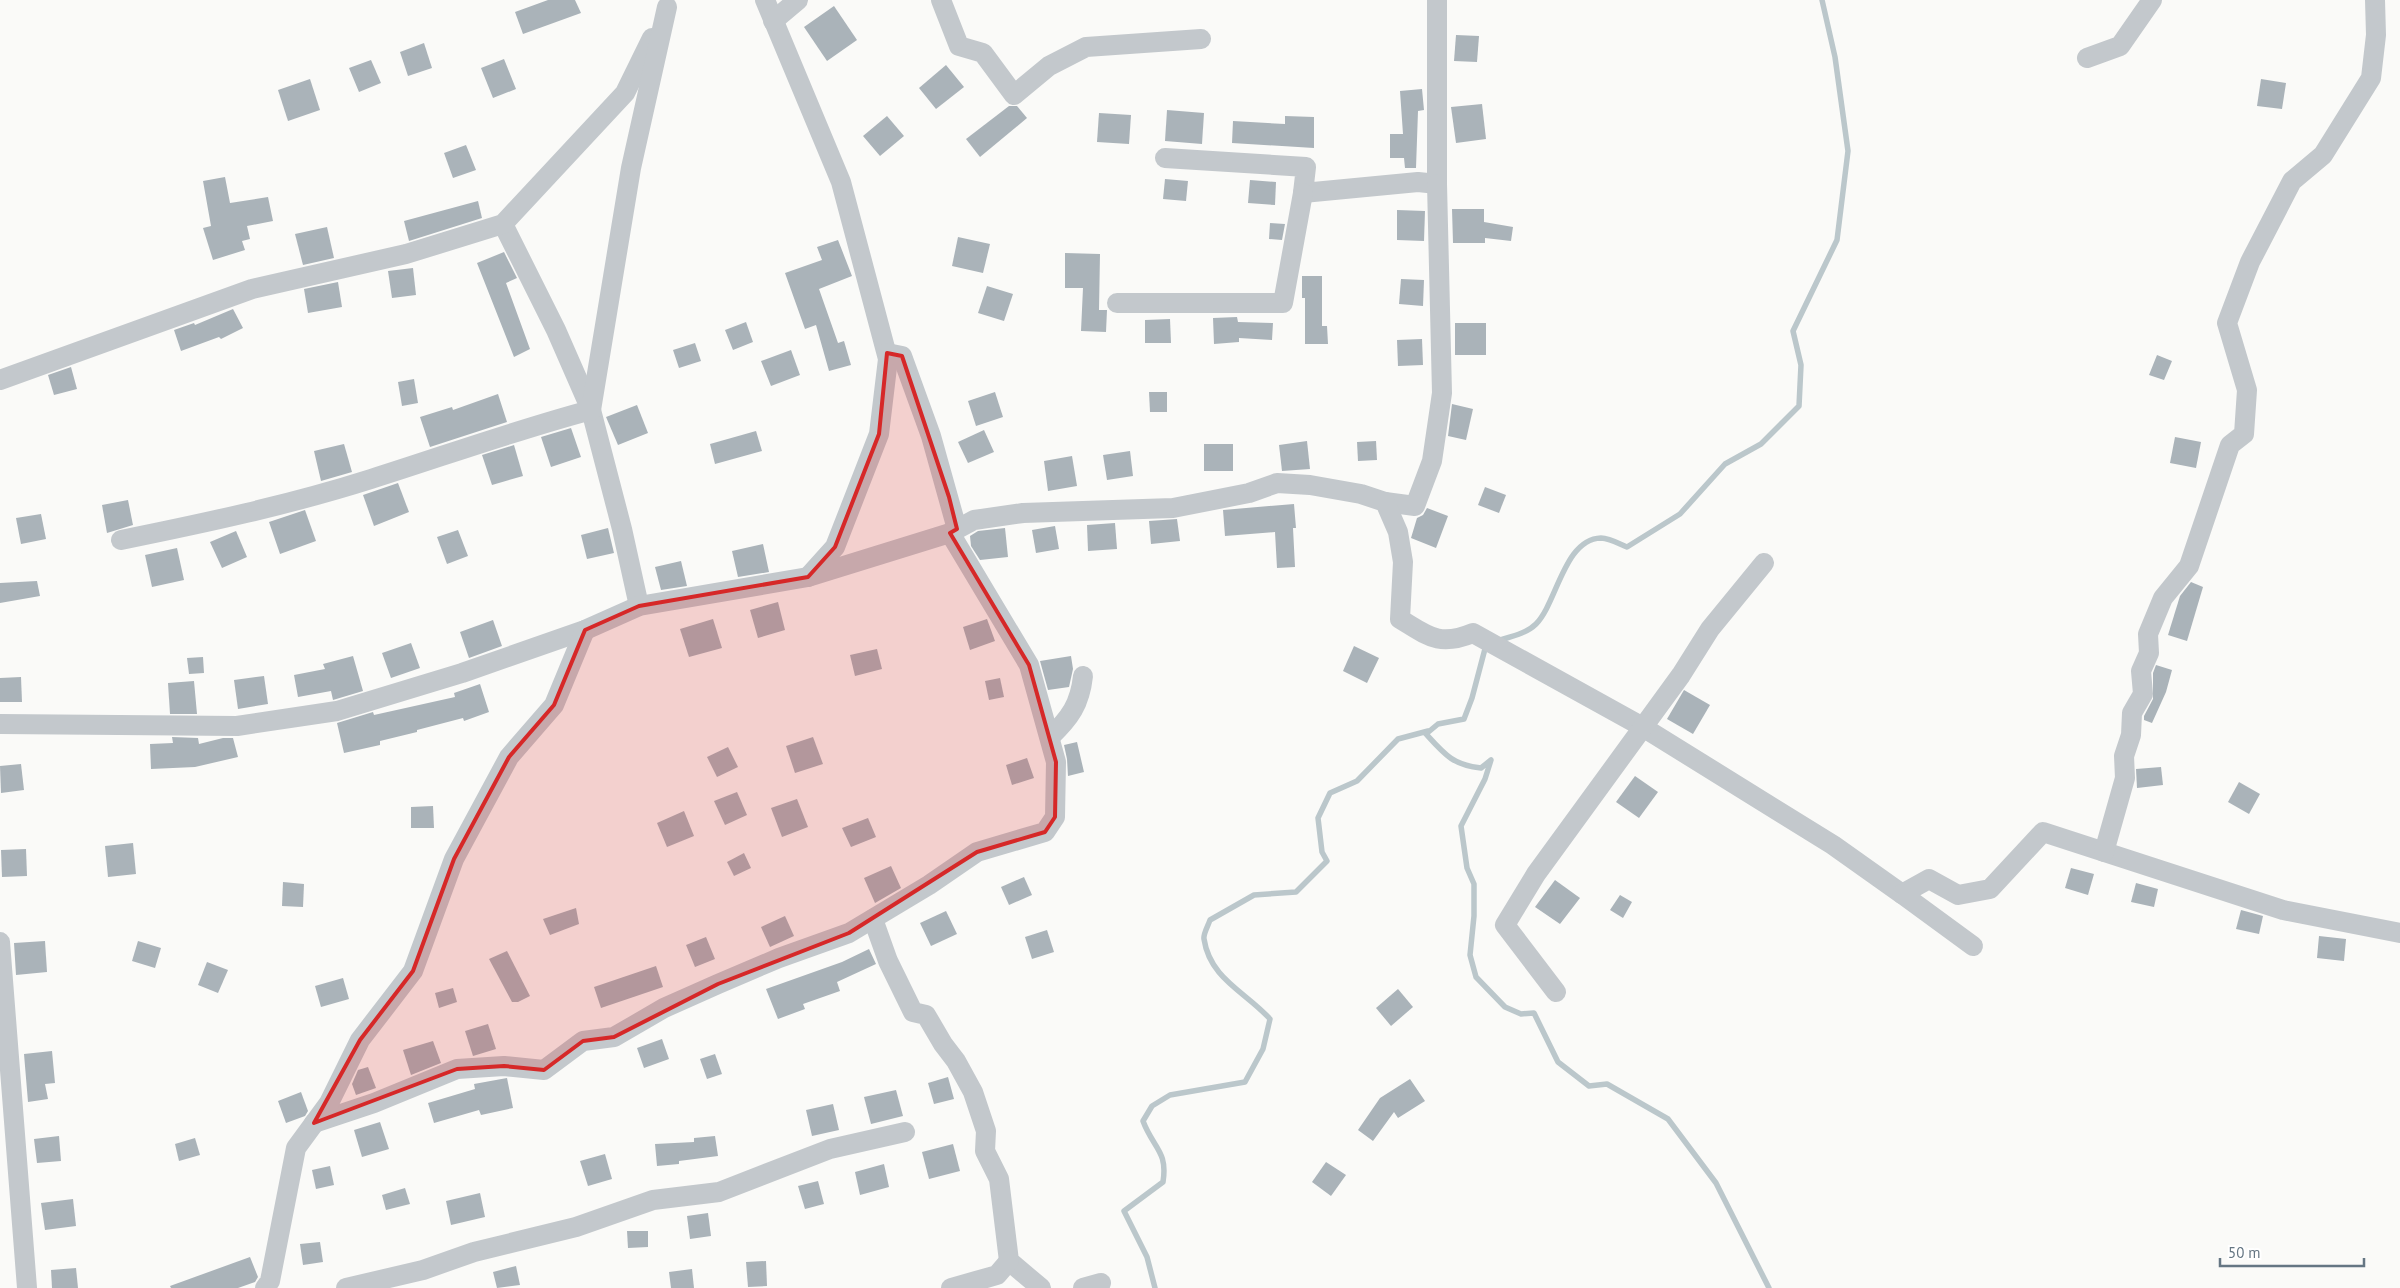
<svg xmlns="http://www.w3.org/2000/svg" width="2400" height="1288" font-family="'PT Sans',sans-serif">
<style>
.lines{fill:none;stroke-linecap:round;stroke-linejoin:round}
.stream{stroke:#bbc7cb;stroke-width:5.5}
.building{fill:#aab3b9}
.minor{stroke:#c3c8cc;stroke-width:20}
.marked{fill:#d62828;fill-opacity:0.2;stroke:#d62828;stroke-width:4;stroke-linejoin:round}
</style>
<rect width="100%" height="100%" fill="#fafaf8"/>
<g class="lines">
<g class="stream">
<path d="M 1497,641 C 1509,637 1526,634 1536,624 C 1557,603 1564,539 1601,538 C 1609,538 1620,544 1627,547 L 1680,514 L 1725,464 L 1761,444 L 1799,406 L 1801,365 L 1793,331 L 1837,240 L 1848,151 L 1835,57 L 1822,0"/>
<path d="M 1486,645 L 1472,698 L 1464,719 L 1438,724 L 1426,734 C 1445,755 1453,765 1481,768 L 1491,760 L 1485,779 L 1461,826 L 1467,868 L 1474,884 L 1474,916 L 1470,955 L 1476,977 L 1505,1007 L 1521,1014 L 1534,1013 L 1558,1062 L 1589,1086 L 1607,1084 L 1668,1119 L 1716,1183 L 1769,1288"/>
<path d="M 1155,1288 L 1147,1257 L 1124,1211 L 1163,1182 C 1168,1151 1153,1148 1143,1121 L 1152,1106 L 1170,1095 L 1245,1082 L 1263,1049 L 1270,1019 C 1246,992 1210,979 1204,939 C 1203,934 1208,926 1210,920 L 1254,895 L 1296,892 L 1327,861 L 1322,852 L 1318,818 L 1330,793 L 1357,781 L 1398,739 L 1428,731"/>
</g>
</g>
<g class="building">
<polygon points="548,0 575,0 581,13 523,34 515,12"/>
<polygon points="834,6 857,40 827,61 804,27"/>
<polygon points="1456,35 1479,36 1477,62 1454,61"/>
<polygon points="424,43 432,68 408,76 400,52"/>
<polygon points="504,59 516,89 493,98 481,68"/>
<polygon points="371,60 381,83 359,92 349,68"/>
<polygon points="946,65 964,87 936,109 919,88"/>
<polygon points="310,79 320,110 288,121 278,90"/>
<polygon points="2261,79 2286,83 2282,109 2257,106"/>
<polygon points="1422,89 1424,110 1418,111 1416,168 1405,168 1404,158 1390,158 1390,134 1403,134 1400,91"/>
<polygon points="1482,104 1486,139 1456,143 1451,107"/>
<polygon points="1009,106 1017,106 1027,118 980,157 966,139"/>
<polygon points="1167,110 1204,113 1202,144 1165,141"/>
<polygon points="1099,113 1131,115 1129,144 1097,142"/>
<polygon points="887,116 904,136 880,156 863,136"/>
<polygon points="1285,116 1314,117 1314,148 1232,143 1233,121 1285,124"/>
<polygon points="466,145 476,170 453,178 444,153"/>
<polygon points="225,177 230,203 268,197 273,221 247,226 250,239 242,241 245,250 213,260 203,228 211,226 203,181"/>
<polygon points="1165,179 1188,181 1186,201 1163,199"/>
<polygon points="1250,180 1276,182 1275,205 1248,203"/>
<polygon points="478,201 482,218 409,241 404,221"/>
<polygon points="1452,209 1484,209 1484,222 1513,227 1511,241 1485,238 1485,243 1453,243"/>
<polygon points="1397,210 1425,211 1424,241 1397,240"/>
<polygon points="1270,223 1285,224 1282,240 1269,239"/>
<polygon points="327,227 334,258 303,265 295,234"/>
<polygon points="958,237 990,244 983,273 952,266"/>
<polygon points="838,240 852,276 819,289 838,343 844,341 851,365 829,371 816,325 805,329 785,273 822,260 817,247"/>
<polygon points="504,252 517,278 506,283 530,349 514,357 477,263"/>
<polygon points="1065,253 1100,254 1099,310 1107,310 1106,332 1081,331 1083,288 1065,288"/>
<polygon points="413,268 416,295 392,298 388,271"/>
<polygon points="1302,276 1322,276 1322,326 1327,326 1328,344 1305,344 1305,298 1302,298"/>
<polygon points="1401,279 1424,280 1423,306 1399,304"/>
<polygon points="338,282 342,307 308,313 304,289"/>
<polygon points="987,286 1013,294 1004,321 978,313"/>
<polygon points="233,309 243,328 221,339 219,337 181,351 174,330 194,323 195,325"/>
<polygon points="1237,317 1238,322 1273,323 1272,340 1239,338 1239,342 1214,344 1213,318"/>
<polygon points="1170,319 1171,343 1145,343 1145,320"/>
<polygon points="746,322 753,342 733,350 725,330"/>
<rect x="1455" y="323" width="31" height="32"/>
<polygon points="1422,339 1423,365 1398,366 1397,340"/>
<polygon points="695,343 701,361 679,368 673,350"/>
<polygon points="791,350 800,375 771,386 761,361"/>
<polygon points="2157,355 2172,361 2164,380 2149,375"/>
<polygon points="71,367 77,389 54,395 48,375"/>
<polygon points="414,379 418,403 402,406 398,382"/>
<polygon points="995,392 1003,417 976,426 968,401"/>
<polygon points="1149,392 1167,392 1167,412 1150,412"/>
<polygon points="498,394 507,422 430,447 420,417 452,407 453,410"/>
<polygon points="1452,404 1473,409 1466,440 1448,436"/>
<polygon points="637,405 648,433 618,445 606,417"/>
<polygon points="571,428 581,457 551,467 541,437"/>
<polygon points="984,430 994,452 968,463 958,442"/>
<polygon points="756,431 762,451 715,464 710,444"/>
<polygon points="2175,437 2201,442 2196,468 2170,463"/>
<polygon points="1307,441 1310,469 1282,471 1279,445"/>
<polygon points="1376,441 1377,460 1358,461 1357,442"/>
<polygon points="344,444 352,472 321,481 314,451"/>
<rect x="1204" y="444" width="29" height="27"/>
<polygon points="514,445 523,476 492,485 482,455"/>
<polygon points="1130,451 1133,476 1107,480 1103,455"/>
<polygon points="1072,456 1077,486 1048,491 1044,461"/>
<polygon points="398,483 409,512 374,526 363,495"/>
<polygon points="1485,487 1506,495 1499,513 1478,505"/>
<polygon points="128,500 133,525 107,533 102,505"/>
<polygon points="1294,504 1296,528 1293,528 1295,567 1277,568 1275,532 1225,536 1223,510"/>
<polygon points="1427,508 1448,516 1436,548 1411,538 1417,518 1423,515"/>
<polygon points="305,510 316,541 280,554 269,522"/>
<polygon points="41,514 46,539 21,544 16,518"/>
<polygon points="1177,519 1180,541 1151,544 1149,521"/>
<polygon points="1115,523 1117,549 1088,551 1087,525"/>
<polygon points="1055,526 1059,549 1036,553 1032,530"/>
<polygon points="608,528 614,553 587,559 581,535"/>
<polygon points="1005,528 1008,557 980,560 971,546 970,536 978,531"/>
<polygon points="458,530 468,556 447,564 437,537"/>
<polygon points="236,531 247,557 222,568 210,542"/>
<polygon points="763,544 769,572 738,577 732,551"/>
<polygon points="177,548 184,580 152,587 145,555"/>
<polygon points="681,561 687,586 661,590 655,567"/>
<polygon points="37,581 40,596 0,603 0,583"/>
<polygon points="2191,582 2203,587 2187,641 2168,635 2180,596"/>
<polygon points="778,602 785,630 758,638 750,610"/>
<polygon points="713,619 722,648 689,657 680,629"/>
<polygon points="987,619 995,641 970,650 963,627"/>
<polygon points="493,620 502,646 469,658 460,632"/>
<polygon points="411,643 420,668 391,678 382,653"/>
<polygon points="1354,646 1379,658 1367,683 1343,671"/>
<polygon points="877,649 882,669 855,676 850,655"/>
<polygon points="353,656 363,691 333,700 331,691 298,697 294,675 325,669 323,664"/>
<polygon points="1071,656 1073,669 1069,687 1048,690 1040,661"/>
<polygon points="203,657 204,673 189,674 187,658"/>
<polygon points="2156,665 2172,670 2166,692 2152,723 2144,720 2144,716 2153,699 2153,673"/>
<polygon points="264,676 268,704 238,709 234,680"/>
<polygon points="21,677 22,702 0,702 0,678"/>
<polygon points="1000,678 1004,697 989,700 985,681"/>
<polygon points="194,681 197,714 170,714 168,683"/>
<polygon points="480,684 489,712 464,721 463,718 417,730 417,732 380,741 380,745 344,753 337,723 373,712 374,715 455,697 454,693"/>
<polygon points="1684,690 1710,705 1693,734 1667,719"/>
<polygon points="172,737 198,738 199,744 223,738 233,738 238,757 195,767 151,769 150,744 173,743"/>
<polygon points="813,737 823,764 795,773 786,746"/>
<polygon points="1077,742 1084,772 1068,776 1067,759 1064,745"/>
<polygon points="728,747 738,767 717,777 707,757"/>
<polygon points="1027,758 1034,778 1012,785 1006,765"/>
<polygon points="21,764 24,790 1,793 0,766"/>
<polygon points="2161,767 2163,785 2137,788 2136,769"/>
<polygon points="1635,776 1658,792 1639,818 1616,802"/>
<polygon points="2239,782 2260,794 2249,814 2228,802"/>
<polygon points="737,792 747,815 725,825 714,801"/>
<polygon points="797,799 808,827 782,837 771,808"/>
<polygon points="433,806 434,828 411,828 411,807"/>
<polygon points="684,811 694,836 667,847 657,823"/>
<polygon points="868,818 876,837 851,847 842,828"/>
<polygon points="133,843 136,874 108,877 105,846"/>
<polygon points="26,849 27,876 2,877 1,850"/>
<polygon points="744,853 751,868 734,876 727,862"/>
<polygon points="891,866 901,888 875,903 864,878"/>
<polygon points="2071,868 2094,874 2088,895 2065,888"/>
<polygon points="1024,877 1032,895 1009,905 1001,887"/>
<polygon points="1555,880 1580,898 1560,924 1535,907"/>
<polygon points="283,882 304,884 303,907 282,906"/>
<polygon points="2136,883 2158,889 2154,907 2131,902"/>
<polygon points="1620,895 1632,902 1623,918 1610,910"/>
<polygon points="576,908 579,924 550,935 543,919"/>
<polygon points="2241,910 2263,916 2259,934 2236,929"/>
<polygon points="946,911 957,934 931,946 920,923"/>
<polygon points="785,916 794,936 770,947 761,927"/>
<polygon points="1047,930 1054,952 1032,959 1025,937"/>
<polygon points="2319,936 2346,939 2344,961 2317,958"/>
<polygon points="706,937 715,959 695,967 686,945"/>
<polygon points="45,941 47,972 16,975 14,943"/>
<polygon points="138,941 161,948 155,968 132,961"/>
<polygon points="869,949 876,964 837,982 840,991 803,1004 805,1009 778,1019 766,989 842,962"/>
<polygon points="507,951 530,996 518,1002 512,1002 489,959"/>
<polygon points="207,962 228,970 218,993 198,985"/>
<polygon points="656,966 663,987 601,1008 594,987"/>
<polygon points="343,978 349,999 321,1007 315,986"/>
<polygon points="453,988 457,1002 439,1008 435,993"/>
<polygon points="1398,989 1413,1007 1391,1026 1376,1008"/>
<polygon points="488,1024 496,1049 473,1056 465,1031"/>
<polygon points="662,1039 669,1059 644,1068 637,1048"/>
<polygon points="433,1041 441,1063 411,1075 403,1050"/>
<polygon points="52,1051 55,1083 45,1084 48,1099 28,1102 24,1054"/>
<polygon points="715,1054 722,1074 707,1079 700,1059"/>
<polygon points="368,1067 376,1088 356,1095 352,1084 358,1070"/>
<polygon points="948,1077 954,1099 934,1104 928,1083"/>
<polygon points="507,1078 513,1108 481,1115 479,1110 434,1123 428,1103 475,1089 474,1084"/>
<polygon points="1410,1079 1425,1101 1398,1118 1394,1112 1373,1141 1358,1130 1380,1098"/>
<polygon points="896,1090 903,1116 871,1124 864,1097"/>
<polygon points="301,1092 308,1111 305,1116 286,1123 278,1101"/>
<polygon points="833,1104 839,1130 812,1136 806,1110"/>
<polygon points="380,1122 389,1149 362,1157 354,1130"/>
<polygon points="59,1136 61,1161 37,1163 34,1139"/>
<polygon points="715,1136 718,1156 679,1161 679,1164 657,1166 655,1144 694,1142 694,1138"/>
<polygon points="195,1138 200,1155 179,1161 175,1144"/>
<polygon points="953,1144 960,1171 929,1179 922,1152"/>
<polygon points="605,1154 612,1179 588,1186 580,1161"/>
<polygon points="1326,1162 1346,1175 1331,1196 1312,1182"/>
<polygon points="884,1164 889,1187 860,1195 855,1172"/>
<polygon points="330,1166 334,1185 316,1189 312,1170"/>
<polygon points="818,1181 824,1204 805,1209 798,1186"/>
<polygon points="405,1188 410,1204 386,1210 382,1195"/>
<polygon points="480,1193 485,1217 451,1225 446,1201"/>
<polygon points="73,1199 76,1226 45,1230 41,1203"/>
<polygon points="708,1213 711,1236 690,1239 687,1216"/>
<polygon points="627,1231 648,1231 648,1247 628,1248"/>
<polygon points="320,1242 323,1262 303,1265 300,1244"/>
<polygon points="250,1257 258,1277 255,1282 238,1288 171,1288 170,1286"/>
<polygon points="766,1261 767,1286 748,1287 746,1262"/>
<polygon points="516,1266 520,1285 497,1288 493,1272"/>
<polygon points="76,1268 78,1288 52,1288 51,1270"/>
<polygon points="692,1269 694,1288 671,1288 669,1272"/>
</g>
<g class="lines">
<g class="minor">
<polyline points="765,0 841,182 888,359 879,434 835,547 808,577"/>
<polyline points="941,0 959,46 983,53 1014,95 1049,66 1086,47 1201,39"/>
<polyline points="773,21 798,0"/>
<polyline points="2087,58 2120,46 2152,0"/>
<polyline points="1165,158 1306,167 1303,193 1418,182 1437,184 1437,0"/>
<polyline points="503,224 556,330 591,410 622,529 639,606"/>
<polyline points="1117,303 1283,303 1303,193"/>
<polyline points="887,353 902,356 931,436 957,529"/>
<polyline points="0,380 252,289 406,254 503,224 625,93 652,38"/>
<polyline points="1385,502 1415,506 1432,461 1442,393 1437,184"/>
<path d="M 950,533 L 974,520 L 1023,513 L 1173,508 L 1249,493 L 1277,483 L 1310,485 L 1361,494 L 1385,502 L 1398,532 L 1403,562 L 1400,619 C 1428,636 1439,647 1473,633 L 1641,726 L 1833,845 L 1902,894 L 1929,879 L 1958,895 L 1990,889 L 2043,832 L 2283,910 L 2400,933"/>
<path d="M 121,540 C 205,523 289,505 371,479 C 444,456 516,430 591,410 L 631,168 L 667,7"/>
<polyline points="0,724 237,726 337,711 462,673 585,630 639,606 808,577 950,533 1029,665 1056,762 1055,817 1045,832 977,852 929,885 849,933 779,958 718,984 664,1008 614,1037 583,1041 544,1070 504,1066 457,1069 374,1103 314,1123"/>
<path d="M 1050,737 C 1070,718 1080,704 1083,676"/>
<polyline points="2104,852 2125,778 2124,756 2131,735 2132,713 2143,694 2141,671 2149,653 2148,634 2163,598 2189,566 2230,445 2244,434 2247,390 2227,323 2250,262 2292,181 2323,155 2371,78 2376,35 2375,0"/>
<polyline points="1902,894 1973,946"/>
<polyline points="873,919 888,961 913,1012 926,1015 943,1044 956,1061 973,1092 986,1131 985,1151 999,1179 1009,1261 1041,1288"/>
<polyline points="0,942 27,1288"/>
<polyline points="1556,992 1505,925 1536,874 1681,675 1710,629 1764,563"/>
<polyline points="265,1288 270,1281 296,1148 329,1103 360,1040 413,971 454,859 509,757 554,705 585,630"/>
<polyline points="346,1288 423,1270 474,1252 576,1227 653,1200 719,1192 830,1149 905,1132"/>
<polyline points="951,1288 997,1275 1009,1261"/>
<polyline points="1083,1288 1101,1283"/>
</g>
</g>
<path class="marked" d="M 887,353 L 902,356 L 949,497 L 957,529 L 950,533 L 1029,665 L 1056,762 L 1055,817 L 1045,832 L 977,852 L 849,933 L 718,984 L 614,1037 L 583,1041 L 544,1070 L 504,1066 L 457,1069 L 314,1123 L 360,1040 L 413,971 L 454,859 L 509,757 L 554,705 L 585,630 L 639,606 L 808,577 L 835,547 L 879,434 Z"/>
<path d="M2220 1258v8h144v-8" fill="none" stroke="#657683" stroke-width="2.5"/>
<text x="2228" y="1258" font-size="15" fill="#657683" stroke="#ffffff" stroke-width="4" paint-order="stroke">50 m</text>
</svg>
